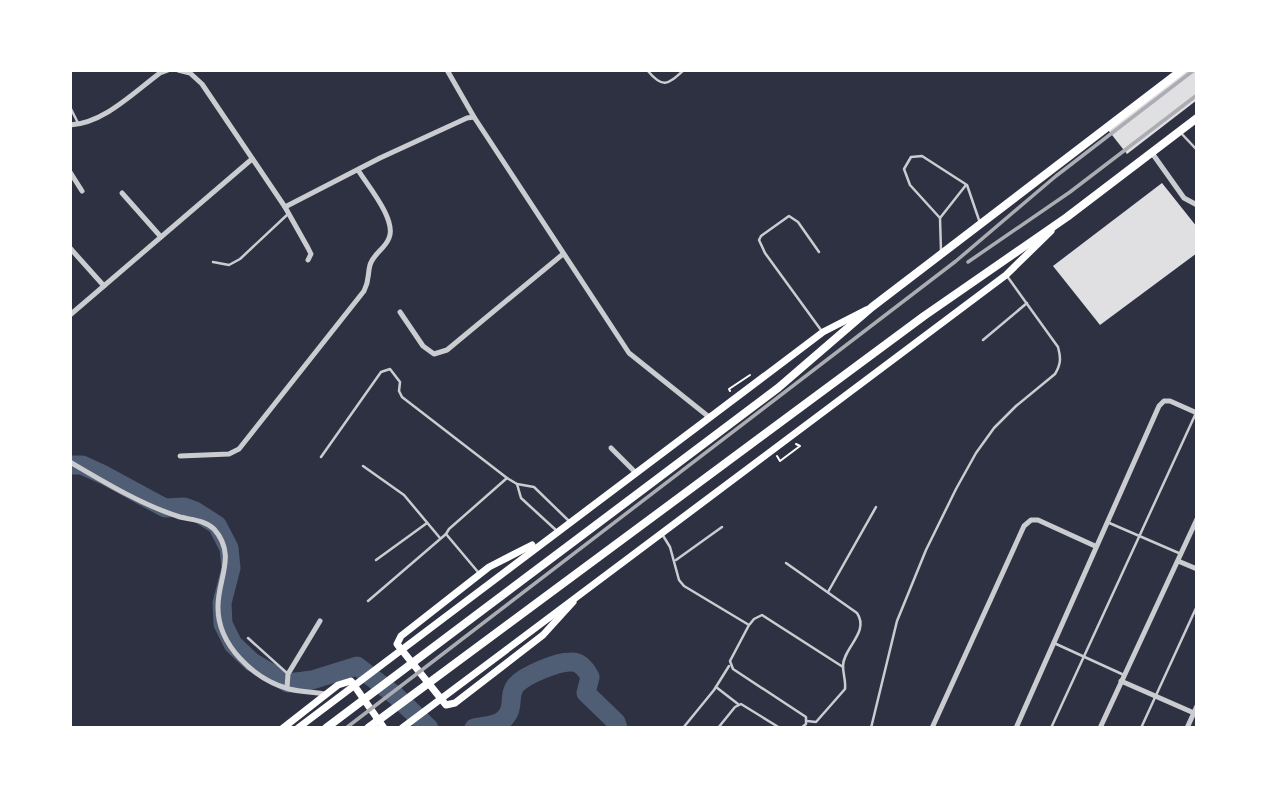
<svg xmlns="http://www.w3.org/2000/svg" width="1267" height="798" font-family="'Archivo Narrow',sans-serif">
<style>
.lines{fill:none;stroke-linecap:round;stroke-linejoin:round}
.river{stroke:#4f5d75;stroke-width:19}
.building{fill:#e0e0e3}
.path{stroke:#fff;stroke-width:2}
.service{stroke:#caccd0;stroke-width:2.5}
.minor{stroke:#caccd0;stroke-width:5}
.secondary{stroke:#fff;stroke-width:7}
.primary{stroke:#fff;stroke-width:8}
.rail{stroke:#abadb3;stroke-width:3.5}
</style>
<rect width="100%" height="100%" fill="#2d3142"/>
<g class="lines">
<g class="river">
<polyline points="70,465 82,465 104,475 165,508 184,507 195,511 217,525 229,548 231,568 222,603 223,624 233,644 252,662 288,683 312,680 357,666 396,696 429,728"/>
<path d="M 474,728 C 483,726 497,726 504,719 C 516,707 507,696 516,685 C 525,675 557,662 570,662 C 580,661 586,669 590,677 L 586,693 L 616,722 L 618,728"/>
</g>
</g>
<g class="building">
<polygon points="1187,70 1197,70 1197,100 1127,154 1108,130"/>
<polygon points="1162,183 1197,227 1197,253 1100,325 1053,266"/>
</g>
<g class="lines">
<g class="path">
<polyline points="730,391 729,389 750,375"/>
<polyline points="777,456 780,461 800,446 796,444"/>
</g>
<g class="service">
<path d="M 647,70 C 663,89 667,85 684,70"/>
<polyline points="70,107 78,123"/>
<polyline points="1180,132 1197,150"/>
<polyline points="940,218 966,185"/>
<polyline points="941,251 940,218 910,185 904,169 911,157 922,156 967,185 979,220"/>
<polyline points="819,252 798,222 789,216 761,236 759,240 765,253 821,330"/>
<polyline points="213,262 229,265 240,259 288,214"/>
<polyline points="983,340 1027,303"/>
<polyline points="321,457 381,372 390,369 400,382 399,391 402,397 507,478 517,484 534,487 569,521"/>
<polyline points="363,466 404,495 440,538"/>
<polyline points="517,484 521,498 557,531"/>
<polyline points="1107,522 1181,554"/>
<polyline points="662,534 670,547 679,580 684,586 749,625 730,661 733,669 806,717 806,724 801,728"/>
<polyline points="376,560 427,523"/>
<polyline points="676,560 722,527"/>
<path d="M 786,563 L 857,613 C 870,632 843,648 843,666 C 843,674 846,681 845,689 L 816,722 L 807,721"/>
<polyline points="478,572 446,534 449,529 507,478"/>
<polyline points="828,592 876,507"/>
<polyline points="368,601 446,534"/>
<polyline points="750,624 754,619 762,615 843,667"/>
<polyline points="248,638 288,674"/>
<polyline points="1054,643 1124,675"/>
<polyline points="716,687 738,704"/>
<polyline points="70,728 71,728"/>
<polyline points="683,728 714,690 729,666"/>
<polyline points="718,728 735,707 741,704 780,728"/>
<path d="M 871,728 L 897,621 L 926,550 L 956,489 L 976,453 L 994,428 L 1016,406 L 1055,374 C 1061,364 1061,358 1058,347 L 1007,276"/>
<polyline points="1051,728 1196,413"/>
<polyline points="1141,728 1197,606"/>
</g>
<g class="minor">
<polyline points="178,70 190,73 202,84 285,207 380,158 467,118 474,117"/>
<polyline points="447,70 474,117 629,353 709,417"/>
<path d="M 70,125 C 104,123 133,93 160,73 L 168,70"/>
<polyline points="1152,153 1184,198 1197,205"/>
<polyline points="70,172 82,191"/>
<polyline points="122,193 161,237"/>
<polyline points="285,207 308,248 311,254 308,260"/>
<polyline points="70,248 104,286"/>
<polyline points="400,312 423,346 434,354 447,350 563,254"/>
<polyline points="70,315 252,159"/>
<polyline points="611,448 635,472"/>
<path d="M 180,456 L 229,454 L 239,449 L 364,291 C 370,279 367,276 370,265 C 373,254 385,249 389,238 C 397,220 368,186 358,170"/>
<path d="M 70,462 C 104,482 142,505 180,517 C 192,520 205,520 214,529 C 237,555 218,578 218,606 C 217,644 253,679 289,689 C 301,692 314,692 326,694"/>
<polyline points="1178,561 1197,569"/>
<polyline points="1121,681 1194,713"/>
<polyline points="287,688 288,674 320,621"/>
<polyline points="932,728 1024,526 1031,520 1038,520 1095,546"/>
<polyline points="1016,728 1159,406 1164,401 1170,401 1197,413"/>
<polyline points="1100,728 1197,519"/>
<polyline points="1187,728 1197,706"/>
</g>
<g class="secondary">
<polyline points="532,545 489,567 401,636 397,644 446,705 455,703 543,635 573,602"/>
<polyline points="283,728 338,685 351,681 384,728"/>
<polyline points="298,728 823,332 866,310"/>
<polyline points="402,728 1006,275 1051,231"/>
</g>
<g class="primary">
<polyline points="326,728 778,388 872,307 1182,70"/>
<polyline points="368,728 924,316 1067,217 1197,118"/>
</g>
<g class="rail">
<polyline points="968,262 1070,192 1197,95"/>
<polyline points="346,728 956,261 1056,176 1194,70"/>
</g>
</g>
<rect width="1267" height="798" fill="none" stroke="#ffffff" stroke-width="144"/>
</svg>
